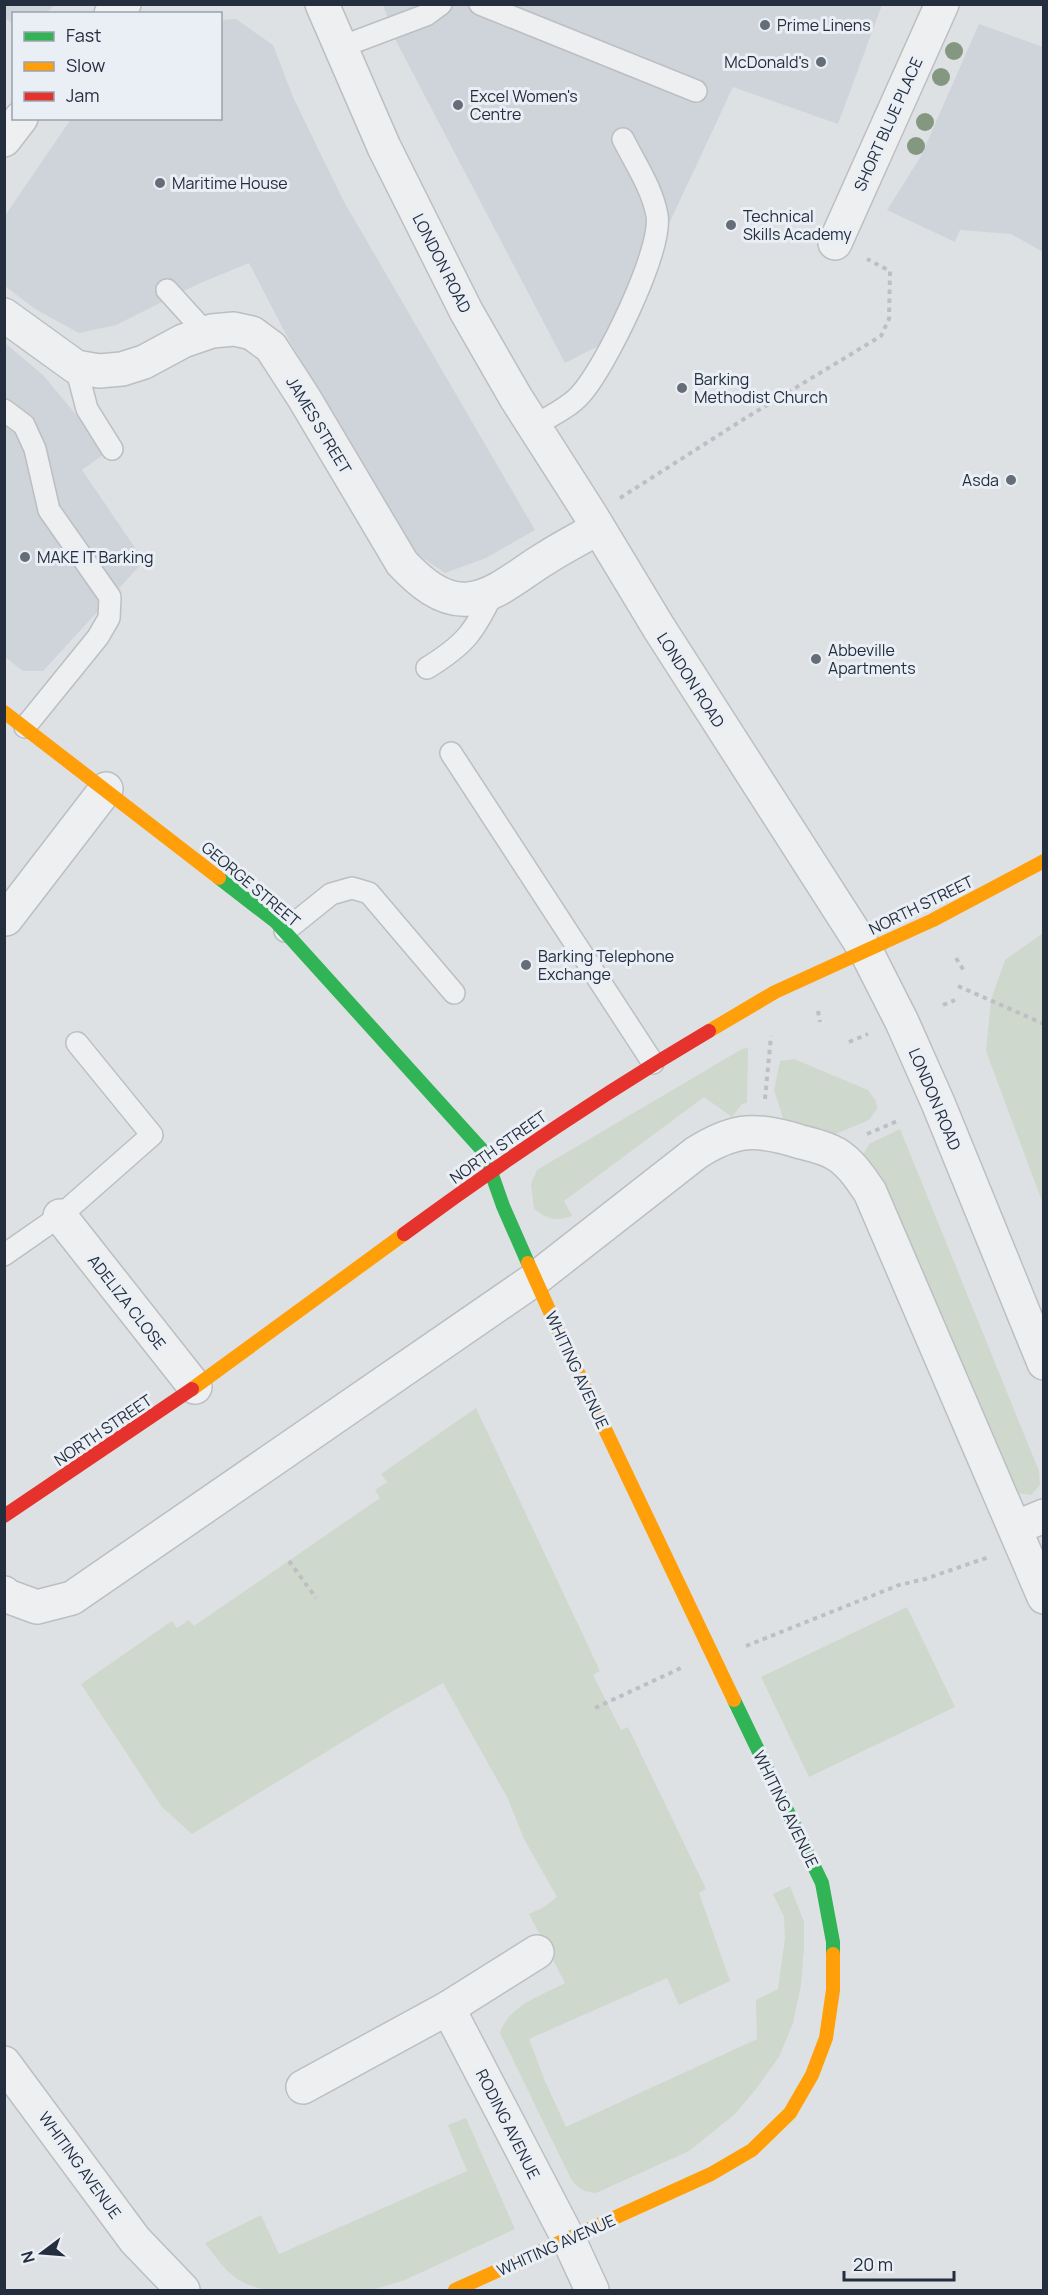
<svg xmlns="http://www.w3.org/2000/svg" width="1048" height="2295" font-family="Manrope,sans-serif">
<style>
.built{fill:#cfd4db}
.green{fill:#cfd8cd}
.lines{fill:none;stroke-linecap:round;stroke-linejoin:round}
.lane-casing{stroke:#bcbfc2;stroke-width:24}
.street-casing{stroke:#bcbfc2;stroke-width:36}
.path{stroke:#bdbfc4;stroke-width:4;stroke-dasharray:4.5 4.5;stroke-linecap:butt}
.lane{stroke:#edeff1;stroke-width:21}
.street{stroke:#edeff1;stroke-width:33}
.fast{stroke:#30b455;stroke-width:14}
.slow{stroke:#ff9f0a;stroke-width:14}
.jam{stroke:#e5322d;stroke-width:14}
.tree{fill:#849781}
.poi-dot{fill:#656d78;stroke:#eaeff5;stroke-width:2}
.labels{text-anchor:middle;stroke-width:6;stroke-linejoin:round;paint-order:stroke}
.poi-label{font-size:16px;fill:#242e3e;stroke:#eaeff5;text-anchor:start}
.street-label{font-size:16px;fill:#242e3e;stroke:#eaeff5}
</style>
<rect width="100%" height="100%" fill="#dee1e4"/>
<g class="built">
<polygon points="4,5 5,4 54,5 47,13 14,14 13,24 5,18"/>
<polygon points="383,5 882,5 838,124 733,87 616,337 565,363 396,41"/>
<polygon points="236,19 273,45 293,97 343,200 535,530 486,558 445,573 414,552 290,342 249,263 198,284 116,325 79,333 35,309 5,286 4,217 71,119 220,118 221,20"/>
<polygon points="979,24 1043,47 1043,252 1011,234 960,230 955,242 887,210 921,156"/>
<polygon points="5,343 43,375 107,452 82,470 144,561 43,671 23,671 5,657"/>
</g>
<g class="green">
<polygon points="1043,933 1043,1204 986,1051 991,1000 1005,960"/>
<path d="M 748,1048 L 747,1103 L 742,1104 L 732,1117 L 704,1097 L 564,1201 L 572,1216 C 556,1222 547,1219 534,1209 L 531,1184 L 537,1170 L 742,1049 Z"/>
<polygon points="794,1059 868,1090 876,1101 877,1109 869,1120 826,1138 785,1124 774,1090 780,1061"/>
<polygon points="900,1129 1039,1471 1040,1485 1031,1495 1018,1493 1013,1484 867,1166 863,1155 869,1144"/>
<path d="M 476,1408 L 600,1671 L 593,1675 L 621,1730 L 628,1727 L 706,1889 L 699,1893 L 730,1981 L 679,2005 L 667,1978 L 529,2039 L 545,2081 L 566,2127 L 757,2039 L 756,2000 L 778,1989 L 785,1938 L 784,1917 L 773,1894 L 790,1886 L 804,1922 L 804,1948 L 801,1985 L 793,2023 L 779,2057 L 756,2089 L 734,2115 L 689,2151 L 596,2193 C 584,2192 578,2189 571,2179 L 500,2033 C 509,2005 541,1996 565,1983 L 529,1914 L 544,1907 L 557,1897 L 524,1839 L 508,1799 L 443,1683 L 393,1711 L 192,1834 L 162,1807 L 81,1684 L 172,1621 L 177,1628 L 189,1620 L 194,1626 L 380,1498 L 375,1490 L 387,1482 L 381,1474 Z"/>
<polygon points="907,1607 955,1707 809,1777 761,1677"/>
<path d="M 466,2118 L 515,2229 L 405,2280 L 372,2290 L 268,2290 C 233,2284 225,2269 205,2243 L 261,2215 L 279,2254 L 467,2171 L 448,2125 Z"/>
</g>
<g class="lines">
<defs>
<g id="lane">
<polyline points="480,4 696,91"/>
<polyline points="341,47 426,15 441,4"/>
<polyline points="167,290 206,333"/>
<polyline points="76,367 87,409 112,449"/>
<polyline points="4,410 24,425 35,449 49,510 110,597 109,618 98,637 25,727"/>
<path d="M 534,426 C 547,418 570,407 580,395 C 605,368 663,250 657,215 C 652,188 635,163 623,139"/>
<path d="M 427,668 C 466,644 474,632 494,591"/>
<polyline points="451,753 653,1063"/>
<polyline points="285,931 331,894 352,888 369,893 454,993"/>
<polyline points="4,1255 60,1216 152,1135 77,1043"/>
</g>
<g id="street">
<polyline points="322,4 384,147 466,311 516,398 592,517 659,628 866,951 902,1022 938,1103 1044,1363"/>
<polyline points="111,14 124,4"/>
<polyline points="4,140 21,118"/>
<polyline points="835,243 942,4"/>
<path d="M 4,315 L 76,367 L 99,371 L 122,369 L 144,362 L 183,341 L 212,331 L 234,329 L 252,333 L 271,347 L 304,398 L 402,563 C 419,581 442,602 469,599 C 497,596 522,572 546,558 C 563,547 581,538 598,528"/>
<polyline points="6,919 106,789"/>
<polyline points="60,1216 195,1387"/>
<polyline points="1015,1528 1044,1516"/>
<path d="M 4,1593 L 7,1596 L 37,1607 L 72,1598 L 535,1279 L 696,1153 C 735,1128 757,1128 801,1142 C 813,1145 826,1148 836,1154 C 851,1163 861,1179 870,1192 L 1044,1597"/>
<polyline points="448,2008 569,2240 592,2290"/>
<polyline points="4,2063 135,2240 183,2290"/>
<polyline points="303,2087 448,2008 537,1952"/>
</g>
</defs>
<use href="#lane" class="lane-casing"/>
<use href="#street" class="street-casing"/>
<g class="path">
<polyline points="620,498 744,419 881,336 889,319 890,271 867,259"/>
<polyline points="956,958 964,971"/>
<polyline points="958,986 1044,1024"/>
<polyline points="943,1005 955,1000"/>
<polyline points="818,1011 820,1022"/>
<polyline points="849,1042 868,1034"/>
<polyline points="765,1099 771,1036"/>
<polyline points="867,1134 900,1120"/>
<polyline points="289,1561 316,1598"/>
<polyline points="746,1646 899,1585 925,1579 989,1557"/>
<polyline points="595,1708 681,1668"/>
</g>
<use href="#lane" class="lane"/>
<use href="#street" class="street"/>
<g class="fast">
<polyline points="219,878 276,922 484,1152 503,1206 528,1263"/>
<polyline points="734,1700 822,1883 833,1942 833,1954"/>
</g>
<g class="slow">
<polyline points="4,712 219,878"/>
<polyline points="709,1031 775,992 933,920 1044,861"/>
<polyline points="528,1263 563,1341 734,1700"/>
<polyline points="192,1389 404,1234"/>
<polyline points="455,2290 711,2174 752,2150 790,2113 812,2075 826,2038 833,1990 833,1954"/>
</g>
<g class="jam">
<path d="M 404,1234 C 503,1161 604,1093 709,1031"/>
<polyline points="4,1516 192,1389"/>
</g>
</g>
<g class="tree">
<circle cx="954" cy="51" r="9"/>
<circle cx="941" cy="77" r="9"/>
<circle cx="925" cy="122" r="9"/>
<circle cx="916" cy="146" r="9"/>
</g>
<g class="poi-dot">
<circle cx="765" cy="25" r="6"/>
<circle cx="821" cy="62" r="6"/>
<circle cx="458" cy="105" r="6"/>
<circle cx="160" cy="183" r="6"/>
<circle cx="731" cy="225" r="6"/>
<circle cx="682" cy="388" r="6"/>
<circle cx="1011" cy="480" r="6"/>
<circle cx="25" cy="557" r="6"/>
<circle cx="816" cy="659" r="6"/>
<circle cx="526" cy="965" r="6"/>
</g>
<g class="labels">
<g class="poi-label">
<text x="777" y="31">Prime Linens</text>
<text x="809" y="68" text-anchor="end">McDonald's</text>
<text x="470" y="102">Excel Women's<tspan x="470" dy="18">Centre</tspan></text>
<text x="172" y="189">Maritime House</text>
<text x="743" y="222">Technical<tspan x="743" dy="18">Skills Academy</tspan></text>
<text x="694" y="385">Barking<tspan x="694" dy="18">Methodist Church</tspan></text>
<text x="999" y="486" text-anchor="end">Asda</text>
<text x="37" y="563">MAKE IT Barking</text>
<text x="828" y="656">Abbeville<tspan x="828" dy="18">Apartments</tspan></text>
<text x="538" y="962">Barking Telephone<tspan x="538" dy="18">Exchange</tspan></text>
</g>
<g class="street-label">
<text transform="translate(888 124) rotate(-66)" y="6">SHORT BLUE PLACE</text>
<text transform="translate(442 263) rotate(63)" y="6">LONDON ROAD</text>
<text transform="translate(319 425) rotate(59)" y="6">JAMES STREET</text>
<text transform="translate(691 680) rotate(57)" y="6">LONDON ROAD</text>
<text transform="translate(251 884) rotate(40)" y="6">GEORGE STREET</text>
<text transform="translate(921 905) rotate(-26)" y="6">NORTH STREET</text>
<text transform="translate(935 1099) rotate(67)" y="6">LONDON ROAD</text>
<text transform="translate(498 1147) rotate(-35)" y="6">NORTH STREET</text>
<text transform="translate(127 1302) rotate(52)" y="6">ADELIZA CLOSE</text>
<text transform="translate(577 1370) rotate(65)" y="6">WHITING AVENUE</text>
<text transform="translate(103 1430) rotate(-34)" y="6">NORTH STREET</text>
<text transform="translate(786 1809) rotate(64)" y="6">WHITING AVENUE</text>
<text transform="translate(508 2124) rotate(63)" y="6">RODING AVENUE</text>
<text transform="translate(80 2165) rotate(54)" y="6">WHITING AVENUE</text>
<text transform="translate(556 2245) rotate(-24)" y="6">WHITING AVENUE</text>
</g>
</g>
<rect width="1048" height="2295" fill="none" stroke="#242e3e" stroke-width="12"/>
<rect x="12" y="12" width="210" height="108" fill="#eaeff5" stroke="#9ba2ac" stroke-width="1.5"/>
<rect x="24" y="32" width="30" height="9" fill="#30b455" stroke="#9ba2ac" stroke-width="1.5"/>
<text x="66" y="42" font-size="18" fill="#242e3e">Fast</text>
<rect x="24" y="62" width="30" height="9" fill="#ff9f0a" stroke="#9ba2ac" stroke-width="1.5"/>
<text x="66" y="72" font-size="18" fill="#242e3e">Slow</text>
<rect x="24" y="92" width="30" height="9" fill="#e5322d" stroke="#9ba2ac" stroke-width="1.5"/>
<text x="66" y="102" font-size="18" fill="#242e3e">Jam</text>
<g transform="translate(42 2253) rotate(254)" stroke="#eaeff5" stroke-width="4.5" paint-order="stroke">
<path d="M0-4.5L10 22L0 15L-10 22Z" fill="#242e3e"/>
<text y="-9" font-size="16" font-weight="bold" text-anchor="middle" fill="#242e3e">N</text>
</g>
<path d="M844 2271v9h110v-9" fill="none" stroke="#242e3e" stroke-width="3"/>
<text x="853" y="2271" font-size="18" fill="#242e3e" stroke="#eaeff5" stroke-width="4.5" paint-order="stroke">20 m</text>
</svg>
